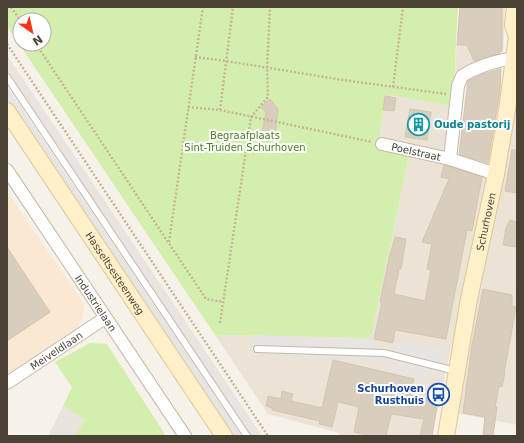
<svg xmlns="http://www.w3.org/2000/svg" width="524" height="443" font-family="'DejaVu Sans',sans-serif">
<style>
.residential{fill:#ebe3d6}
.commercial{fill:#fae8d2}
.industrial{fill:#e9e3dd}
.green{fill:#d4efad;fill-rule:evenodd}
.parking{fill:#e7e4e1}
.building{fill:#d9cdbd;stroke:#d5c5af}
.lines{fill:none;stroke-linecap:round;stroke-linejoin:round}
.lane-casing{stroke:#c3b9aa;stroke-width:8}
.street-casing{stroke:#c3b9aa;stroke-width:14}
.secondary-casing{stroke:#dec895;stroke-width:18}
.path{stroke:#c7b599;stroke-width:2.5;stroke-dasharray:2 2;stroke-linecap:butt}
.lane{stroke:#fff;stroke-width:6}
.street{stroke:#fff;stroke-width:12}
.secondary{stroke:#fff0ca;stroke-width:16}
.labels{text-anchor:middle;stroke-width:4;stroke-linejoin:round;paint-order:stroke}
.culture-label{font-size:10px;font-weight:bold;fill:#0d838f;stroke:#fff;text-anchor:start}
.park-label{font-size:10px;fill:#487f20;stroke:#fff}
.street-label{font-size:10px;fill:#4b4236;stroke:#fff}
.transit-label{font-size:10px;font-weight:bold;fill:#164399;stroke:#fff;text-anchor:end}
</style>
<rect width="100%" height="100%" fill="#f6f2e9"/>
<g class="residential">
<polygon points="459,7 505,7 503,55 455,72"/>
<polygon points="517,87 517,425 456,413 467,337"/>
<polygon points="386,93 450,106 445,153 379,140"/>
<polygon points="409,155 488,176 432,436 340,436 339,433 268,414 215,335 371,338 392,237"/>
</g>
<polygon class="commercial" points="7,191 84,304 83,316 78,327 7,375"/>
<polygon class="industrial" points="63,406 85,420 74,436 48,436"/>
<g class="green">
<path d="M 7,7 L 458,7 L 456,40 L 455,72 L 450,106 L 386,94 L 379,140 L 409,155 L 392,237 L 371,338 L 215,335 L 7,26 ZM 20,20 L 44,20 L 44,44 L 20,44 Z"/>
<polygon points="90,343 107,344 166,436 74,436 85,420 63,406 72,387 55,362"/>
</g>
<g class="parking">
<polygon points="7,55 262,436 251,436 7,70"/>
<polygon points="7,86 242,436 231,436 7,100"/>
<polygon points="254,335 373,340 374,349 396,352 399,341 446,350 444,373 429,371 427,380 388,370 391,362 382,360 308,358 287,353 256,352"/>
</g>
<g class="building">
<polygon points="460,7 502,7 502,50 498,54 474,61 467,45 457,45"/>
<polygon points="500,69 501,69 500,91 488,163 459,154 468,81 483,74"/>
<polygon points="385,96 396,98 394,111 383,110"/>
<polygon points="270,99 278,109 275,136 262,133 266,112 261,107"/>
<polygon points="410,109 431,112 427,140 405,137"/>
<polygon points="512,150 517,150 517,193 505,191"/>
<polygon points="444,165 482,177 472,231 467,230 446,339 395,330 393,343 374,339 382,302 380,302 389,258 395,237 406,239 401,269 399,269 394,294 425,301 431,270 427,269 432,244 422,242 449,179 441,177"/>
<polygon points="510,220 517,222 517,247 503,245 506,228"/>
<polygon points="7,247 50,312 7,341"/>
<polygon points="483,289 512,295 512,306 516,307 511,335 504,373 505,373 502,387 499,386 495,407 497,407 493,436 483,434 485,417 463,413 472,345"/>
<polygon points="333,360 414,379 410,395 438,400 432,436 420,436 424,419 391,414 386,436 370,436 354,432 359,407 338,402 332,427 319,424 320,421 272,410 272,408 266,406 268,396 281,399 282,391 293,394 291,401 322,408"/>
</g>
<g class="lines">
<defs>
<g id="lane">
<polyline points="7,77 247,436"/>
<polyline points="257,349 384,353 456,371"/>
</g>
<g id="street">
<path id="s1" d="M 382,144 L 450,159 L 496,174"/>
<path d="M 450,159 L 458,86 L 462,76 C 478,66 496,61 514,58"/>
<path id="s2" d="M 7,170 L 185,436"/>
<path id="s3" d="M 7,383 L 105,318"/>
</g>
<g id="secondary">
<path id="s4" d="M 7,111 L 224,436"/>
<path id="s5" d="M 446,436 L 469,299 L 496,174 L 507,110 L 517,37 L 513,25 L 515,7"/>
</g>
</defs>
<use href="#lane" class="lane-casing"/>
<use href="#street" class="street-casing"/>
<use href="#secondary" class="secondary-casing"/>
<g class="path">
<polyline points="11,7 20,20"/>
<polyline points="7,44 268,436"/>
<polyline points="36,44 206,299 223,302"/>
<polyline points="195,57 226,61 343,80 446,94"/>
<polyline points="393,87 403,7"/>
<polyline points="188,107 220,110 372,142"/>
<polyline points="220,110 233,7"/>
<polyline points="169,242 203,7"/>
<polyline points="220,323 251,117 268,97 267,68 270,7"/>
</g>
<use href="#lane" class="lane"/>
<use href="#street" class="street"/>
<use href="#secondary" class="secondary"/>
</g>
<defs>
<symbol id="building-ring" viewBox="-11 -11 22 22"><circle r="9.5" fill="#fff" stroke="#0f9aa8" stroke-width="1.5"/><path d="M-4-6H4V6H1V3H-1V6H-4ZM-2.5-4.3h1.7v1.8h-1.7ZM.8-4.3h1.7v1.8H.8ZM-2.5-1h1.7V.8h-1.7ZM.8-1h1.7V.8H.8Z" fill="#0f9aa8"/></symbol>
<symbol id="bus-ring" viewBox="-11 -11 22 22"><circle r="9.5" fill="#fff" stroke="#1a4fb4" stroke-width="1.5"/><path d="M-5-6H5V4H4V6H2V4H-2V6H-4V4H-5ZM-3.5-4V0h7V-4ZM-3.5 1.2v1.5H-2V1.2ZM2 1.2v1.5H3.5V1.2Z" fill="#1a4fb4"/></symbol>
</defs>
<g fill-rule="evenodd">
<use href="#building-ring" x="406" y="112" width="25" height="25"/>
<use href="#bus-ring" x="426" y="382" width="25" height="25"/>
</g>
<g class="labels">
<g class="culture-label">
<text x="434" y="128">Oude pastorij</text>
</g>
<g class="park-label">
<text x="245" y="139">Begraafplaats<tspan x="245" dy="12">Sint-Truiden Schurhoven</tspan></text>
</g>
<g class="street-label">
<text dy="4" stroke="none"><textPath href="#s1" startOffset="35">Poelstraat</textPath></text>
<text dy="4" stroke="none"><textPath href="#s5" startOffset="218">Schurhoven</textPath></text>
<text dy="4" stroke="none"><textPath href="#s4" startOffset="195">Hasseltsesteenweg</textPath></text>
<text dy="4" stroke="none"><textPath href="#s2" startOffset="160">Industrielaan</textPath></text>
<text dy="4" stroke="none"><textPath href="#s3" startOffset="59">Meiveldlaan</textPath></text>
</g>
<g class="transit-label">
<text x="424" y="392">Schurhoven<tspan x="424" dy="12">Rusthuis</tspan></text>
</g>
</g>
<rect width="524" height="443" fill="none" stroke="#4b4236" stroke-width="16"/>
<g transform="translate(32 32) rotate(146)"><circle r="19" fill="#ffffff" stroke="#b7b3af"/>
<path d="M0-3L7 15L0 10L-7 15Z" fill="#ff3117"/>
<text y="-6" font-size="11" font-weight="bold" text-anchor="middle" fill="#4b4236">N</text>
</g>
</svg>
